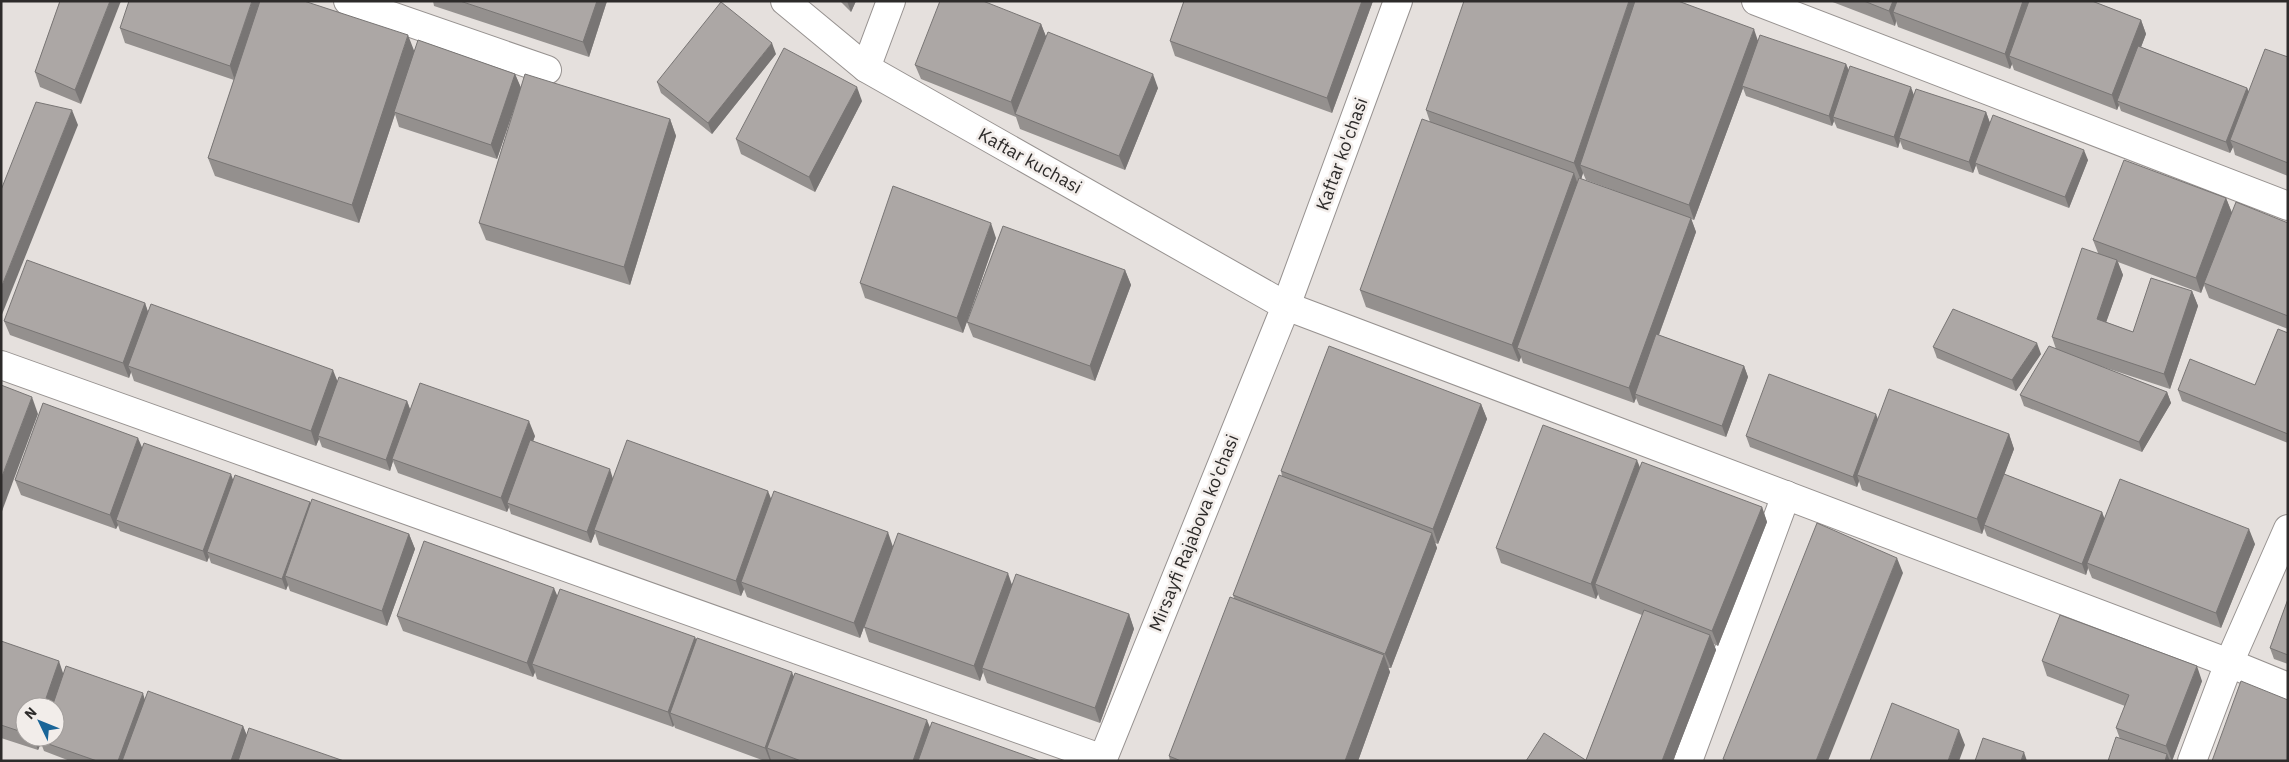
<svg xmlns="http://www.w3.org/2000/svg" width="2289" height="762" font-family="'IBM Plex Sans',sans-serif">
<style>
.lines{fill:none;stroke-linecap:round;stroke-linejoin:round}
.minor-casing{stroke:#979290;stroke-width:30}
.minor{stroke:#fff;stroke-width:28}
.wall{fill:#94908e;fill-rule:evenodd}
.shaded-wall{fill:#787574}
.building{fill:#aca7a5;stroke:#787574}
.labels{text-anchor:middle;stroke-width:5;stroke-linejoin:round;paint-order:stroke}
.street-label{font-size:18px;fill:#2d2b2a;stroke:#f2edea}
</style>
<rect width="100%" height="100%" fill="#e5e0dd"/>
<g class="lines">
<defs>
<g id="minor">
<polyline points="348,1 547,70"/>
<polyline points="785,1 866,68 1286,306 2229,663 2288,687"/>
<polyline points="1756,1 2288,206"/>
<polyline points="866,68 891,1"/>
<polyline points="1,365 1103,759"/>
<polyline points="1102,761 1286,306 1398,1"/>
<polyline points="1688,761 1786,495"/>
<polyline points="2192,761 2229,663 2288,529"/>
</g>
</defs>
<use href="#minor" class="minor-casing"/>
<use href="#minor" class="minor"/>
</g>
<g class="wall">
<polygon points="60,1 81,104 40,87 35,72"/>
<polygon points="433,1 607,1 589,57 434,6"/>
<polygon points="840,1 856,1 851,12"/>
<polygon points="1184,1 1373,1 1332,113 1175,56 1170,41"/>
<polygon points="1830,1 2092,1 2141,20 2146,34 2141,47 2247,88 2249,92 2288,57 2288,176 2235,155 2233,147 2230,153 2121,111 2119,105 2117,110 2014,70 2012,64 2010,69 1898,27 1896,21 1895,26"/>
<polygon points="1041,24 1046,37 1158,88 1125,170 1020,129 1016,117 921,79 915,65"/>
<polygon points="120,28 414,51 515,74 521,88 497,159 399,127 395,114 359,223 215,176 208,158 234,80 125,43"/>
<path d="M 1758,40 L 1846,64 L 1849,70 L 1914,95 L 1986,112 L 1990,123 L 2088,160 L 2069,208 L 1979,174 L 1976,165 L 1973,173 L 1903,149 L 1900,141 L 1898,148 L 1837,128 L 1834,121 L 1832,126 L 1746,96 L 1743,88 L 1694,220 L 1691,219 L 1696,232 L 1659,335 L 1744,366 L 1748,377 L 1726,437 L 1639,405 L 1636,398 L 1634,403 L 1523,363 L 1521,357 L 1519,362 L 1366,307 L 1360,290 L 1430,122 L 1426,110 ZM 1583,173 L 1586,180 L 1627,195 L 1581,179 Z"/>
<polygon points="776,54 712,134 661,93 657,82"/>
<polygon points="862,101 815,192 741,154 736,139"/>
<polygon points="670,119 676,136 630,285 486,240 479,223"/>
<polygon points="2226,198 2232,213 2288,223 2288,329 2209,298 2204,285 2201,293 2118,262 2123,275 2106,322 2133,332 2192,291 2198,306 2170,389 2097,365 2167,392 2171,403 2142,452 2024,406 2020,395 2056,349 2052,337 2098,253 2093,240"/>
<polygon points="996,238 963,333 865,298 860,283"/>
<polygon points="1125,270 1131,285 1095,381 973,337 967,322"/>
<polygon points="145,303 148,312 337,381 407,401 410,409 535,436 533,441 613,478 771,499 893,546 1012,584 1129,614 1134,629 1100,723 987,683 983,672 980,681 869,642 864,627 875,596 860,638 747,597 744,589 741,596 599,545 595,533 591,543 511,514 509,507 507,512 398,473 393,461 390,471 322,447 319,439 316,446 134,381 131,372 129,378 10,335 4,321"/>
<polygon points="2288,333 2288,443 2182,401 2178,390 2255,385"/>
<polygon points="1933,347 2041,354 2016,391 1937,358"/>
<polygon points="1481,404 1487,419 1438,544 1435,543 1437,548 1391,668 1388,668 1390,672 1358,761 1170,761 1169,756 1234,598 1233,595 1282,476 1281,471"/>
<polygon points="1878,419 2009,434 2014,449 2004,474 2102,512 2104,518 2255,544 2221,628 2092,578 2088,568 2086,575 1987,536 1984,528 1982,534 1862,490 1859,481 1857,487 1750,447 1746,436"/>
<polygon points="142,448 233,480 310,502 311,504 409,534 415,549 387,626 290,591 288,585 286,590 211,563 209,557 207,562 120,531 118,525 116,529 21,495 15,480"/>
<polygon points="1640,468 1762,507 1767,522 1718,646 1714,644 1716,650 1673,761 1526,761 1586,760 1642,615 1600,599 1598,594 1596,599 1501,563 1496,548"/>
<polygon points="557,596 695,637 696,640 930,727 1041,761 772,761 771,760 771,761 765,761 675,728 674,725 673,727 537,679 535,672 533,677 403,631 397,616"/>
<polygon points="2288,599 2288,664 2274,659 2270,648"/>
<path d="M 1,641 L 63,674 L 145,699 L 243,726 L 247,736 L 344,761 L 70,761 L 44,751 L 41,743 L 38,750 L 1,738 ZM 25,707 L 55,737 L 25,737 Z"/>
<polygon points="2042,661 2202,681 2172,761 2169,760 2170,761 2108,761 2120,739 2116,728 2125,706 2047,676"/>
</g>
<g class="shaded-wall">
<polygon points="110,1 121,1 81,104 75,90"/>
<polygon points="252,1 261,1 235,81 230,66"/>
<polygon points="597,1 607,1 589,57 583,42"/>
<polygon points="847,1 856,1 851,12"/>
<polygon points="1362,1 1373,1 1332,113 1327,98"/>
<polygon points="1629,1 1641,1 1580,165 1583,173 1581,180 1574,163"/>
<polygon points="1893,1 1904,1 1893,12 1896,21 1895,26 1889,11"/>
<polygon points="2023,1 2034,1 2009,56 2012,64 2010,69 2005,54"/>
<polygon points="2141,20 2146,34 2120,102 2117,101 2119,105 2117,110 2112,95"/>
<polygon points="1041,24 1047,39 1015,114 1011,102"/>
<polygon points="1754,29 1759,44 1742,86 1743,88 1694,220 1689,205"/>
<polygon points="408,35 415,53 394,112 395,114 359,223 352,205"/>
<polygon points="772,43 776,54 712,134 708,123"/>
<polygon points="1846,64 1850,75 1833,117 1834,121 1832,126 1829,116"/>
<polygon points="515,74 521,88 497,159 491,145"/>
<polygon points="1153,74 1158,88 1125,170 1119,156"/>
<polygon points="857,87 862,101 815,192 809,177"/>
<polygon points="1911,87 1915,98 1899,138 1900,141 1898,148 1894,137"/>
<polygon points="2247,88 2251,99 2230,140 2233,147 2230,153 2226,142"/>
<polygon points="72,110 78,125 1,317 1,288"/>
<polygon points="1986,112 1990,123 1975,163 1976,165 1973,173 1969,162"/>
<polygon points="670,119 676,136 630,285 624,267"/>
<polygon points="2084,150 2088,160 2069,208 2065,197"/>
<polygon points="1574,173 1580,191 1517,348 1521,357 1519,362 1512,345"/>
<polygon points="2226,198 2232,213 2204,283 2204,285 2201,293 2196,278"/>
<polygon points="1691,218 1696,232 1637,395 1635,394 1636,398 1634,403 1629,388"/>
<polygon points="991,223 996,238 963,333 957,318"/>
<polygon points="2117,260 2123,275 2102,334 2097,319"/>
<polygon points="1125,270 1131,285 1095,381 1090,366"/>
<polygon points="2192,291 2198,306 2170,389 2164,374"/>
<polygon points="145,303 150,318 128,366 131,372 129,378 123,363"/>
<polygon points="2037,343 2041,354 2016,391 2012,380"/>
<polygon points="1744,366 1748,377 1726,437 1722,426"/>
<polygon points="333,370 339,385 318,436 319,439 316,446 311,431"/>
<polygon points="2167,392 2171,403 2142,452 2139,442"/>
<polygon points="32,397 38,414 1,514 1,479"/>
<polygon points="407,401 411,412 392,459 393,461 390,471 386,460"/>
<polygon points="1481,404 1487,419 1438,544 1433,529"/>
<polygon points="1876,414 1880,425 1857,475 1859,481 1857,487 1853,477"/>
<polygon points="529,421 535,436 510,504 507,503 509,507 507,512 501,498"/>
<polygon points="2009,434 2014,449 1985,526 1984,525 1984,528 1982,534 1977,519"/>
<polygon points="138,438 144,452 116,520 118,525 116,529 110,515"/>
<polygon points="1637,460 1643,475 1595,584 1598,594 1596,599 1591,584"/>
<polygon points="610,469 613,479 594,530 595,533 591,543 587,532"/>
<polygon points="231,474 235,485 207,552 209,557 207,562 203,551"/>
<polygon points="768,491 774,506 741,582 744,589 741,596 736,581"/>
<polygon points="310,502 314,513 285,576 288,585 286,590 282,579"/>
<polygon points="1762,507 1767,522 1718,646 1712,631"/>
<polygon points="2102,512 2106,523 2087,563 2088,568 2086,575 2082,564"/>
<polygon points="2249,529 2255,544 2221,628 2216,613"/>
<polygon points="888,532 893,547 860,638 854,623"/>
<polygon points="1432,533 1437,548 1391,668 1385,654"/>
<polygon points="409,534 415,549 387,626 382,611"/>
<polygon points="1897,558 1903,573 1828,761 1816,761"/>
<polygon points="1008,573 1013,588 982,668 983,672 980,681 974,666"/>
<polygon points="554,588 560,602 532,664 535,672 533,677 527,663"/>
<polygon points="1129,614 1134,629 1100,723 1095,708"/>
<polygon points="1710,635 1716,650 1673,761 1662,761"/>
<polygon points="695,637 700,652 670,713 674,725 673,727 668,712"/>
<polygon points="1384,655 1390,672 1358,761 1345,761"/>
<polygon points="59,661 64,676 53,707 43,707"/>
<polygon points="2197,666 2202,681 2172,761 2166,746"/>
<polygon points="792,672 797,686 767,748 771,760 771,761 770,761 765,748"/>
<polygon points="143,693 146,704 126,761 118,761"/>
<polygon points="927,720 933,735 924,761 913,761"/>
<polygon points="243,726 249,741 241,761 231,761"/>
<polygon points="1959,730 1965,745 1959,761 1948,761"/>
<polygon points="33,737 43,737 40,741 41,743 38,750"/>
<polygon points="2024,752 2027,761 2021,761"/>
<polygon points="2167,754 2170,761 2165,761"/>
</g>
<g class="building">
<polygon points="60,1 110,1 75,90 35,72"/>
<polygon points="129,1 252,1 230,66 120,28"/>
<polygon points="260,1 304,1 408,35 352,205 208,158"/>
<polygon points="460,1 597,1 583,42"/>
<polygon points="940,1 983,1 1041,24 1011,102 915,65"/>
<polygon points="1184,1 1362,1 1327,98 1170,41"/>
<polygon points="1464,1 1629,1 1574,163 1426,110"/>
<polygon points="1635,1 1678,1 1754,29 1689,205 1580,165"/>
<polygon points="1864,1 1893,1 1889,11"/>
<polygon points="1897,1 2023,1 2005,54 1893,12"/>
<polygon points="2029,1 2092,1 2141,20 2112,95 2009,56"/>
<polygon points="721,2 772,43 708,123 657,82"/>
<polygon points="1048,32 1153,74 1119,156 1015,114"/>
<polygon points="1760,35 1846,64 1829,116 1742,86"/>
<polygon points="418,40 515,74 491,145 394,112"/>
<polygon points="2138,46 2247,88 2226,142 2117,101"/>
<polygon points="784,48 857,87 809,177 736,139"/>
<polygon points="2265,49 2288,57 2288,163 2230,140"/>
<polygon points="1850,66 1911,87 1894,137 1833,117"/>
<polygon points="525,74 670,119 624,267 479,223"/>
<polygon points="1916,89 1986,112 1969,162 1899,138"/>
<polygon points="36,102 72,110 1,288 1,190"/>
<polygon points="1993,115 2084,150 2065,197 1975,163"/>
<polygon points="1422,119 1574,173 1512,345 1360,290"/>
<polygon points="2124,160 2226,198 2196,278 2093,240"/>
<polygon points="1579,178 1691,218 1629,388 1517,348"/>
<polygon points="893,186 991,223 957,318 860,283"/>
<polygon points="2236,202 2288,223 2288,316 2204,283"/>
<polygon points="1003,226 1125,270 1090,366 967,322"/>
<polygon points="2082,248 2117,260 2097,319 2133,332 2151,278 2192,291 2164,374 2052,337"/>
<polygon points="27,260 145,303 123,363 4,321"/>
<polygon points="151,304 333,370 311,431 128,366"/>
<polygon points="1953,309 2037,343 2012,380 1933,347"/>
<polygon points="2278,329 2288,333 2288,434 2178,390 2190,359 2255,385"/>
<polygon points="1656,334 1744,366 1722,426 1635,394"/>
<polygon points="1329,346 1481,404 1433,529 1281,471"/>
<polygon points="2049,346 2167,392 2139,442 2020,395"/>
<polygon points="1769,374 1876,414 1853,477 1746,436"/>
<polygon points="339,377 407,401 386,460 318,436"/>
<polygon points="420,383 529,421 501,498 392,459"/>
<polygon points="1,385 32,397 1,479"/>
<polygon points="1889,389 2009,434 1977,519 1857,475"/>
<polygon points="43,403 138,438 110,515 15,480"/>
<polygon points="1543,425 1637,460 1591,584 1496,548"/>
<polygon points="530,440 610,469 587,532 507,503"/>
<polygon points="627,440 768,491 736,581 594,530"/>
<polygon points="144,443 231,474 203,551 116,520"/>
<polygon points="1642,462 1762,507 1712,631 1595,584"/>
<polygon points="2004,474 2102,512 2082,564 1984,525"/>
<polygon points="235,475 310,502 282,579 207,552"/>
<polygon points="1279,475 1432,533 1385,654 1233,595"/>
<polygon points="2120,479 2249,529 2216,613 2087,563"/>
<polygon points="774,491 888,532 854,623 741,582"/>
<polygon points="312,499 409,534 382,611 285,576"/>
<polygon points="1817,523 1897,558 1816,761 1727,761 1723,759"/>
<polygon points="898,533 1008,573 974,666 864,627"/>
<polygon points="424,541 554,588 527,663 397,616"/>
<polygon points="1016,574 1129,614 1095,708 982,668"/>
<polygon points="560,589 695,637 668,712 532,664"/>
<polygon points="1230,597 1384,655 1345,761 1181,761 1169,756"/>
<polygon points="2288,599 2288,655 2270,648"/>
<polygon points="1644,610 1710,635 1662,761 1587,761 1586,760"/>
<polygon points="2060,615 2197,666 2166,746 2116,728 2129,695 2042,661"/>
<polygon points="697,638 792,672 765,748 670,713"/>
<polygon points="1,641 59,661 43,707 25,707 25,733 1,725"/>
<polygon points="66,666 143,693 118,761 97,761 40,741 41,737 55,737 55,707 52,707"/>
<polygon points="795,673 927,720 913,761 801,761 767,748"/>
<polygon points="2241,681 2288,700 2288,761 2212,761"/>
<polygon points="148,691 243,726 231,761 122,761"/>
<polygon points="1892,703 1959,730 1948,761 1870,761"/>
<polygon points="932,722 1041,761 918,761"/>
<polygon points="249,728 344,761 238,761"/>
<polygon points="1544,733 1587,761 1526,761"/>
<polygon points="2116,737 2167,754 2165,761 2108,761"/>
<polygon points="1983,738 2024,752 2021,761 1975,761"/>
</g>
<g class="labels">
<g class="street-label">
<text transform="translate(1342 154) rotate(-70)" y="6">Kaftar ko'chasi</text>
<text transform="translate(1030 161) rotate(29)" y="6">Kaftar kuchasi</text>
<text transform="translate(1194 533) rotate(-68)" y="6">Mirsayfi Rajabova ko'chasi</text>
</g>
</g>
<rect width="2289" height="762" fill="none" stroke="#2d2b2a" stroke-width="5"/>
<g transform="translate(40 722) rotate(313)"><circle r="24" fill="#f2edea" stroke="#a39f9d"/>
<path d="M0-4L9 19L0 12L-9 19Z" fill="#1a6598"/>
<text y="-8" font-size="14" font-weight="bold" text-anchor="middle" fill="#2d2b2a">N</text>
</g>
</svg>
